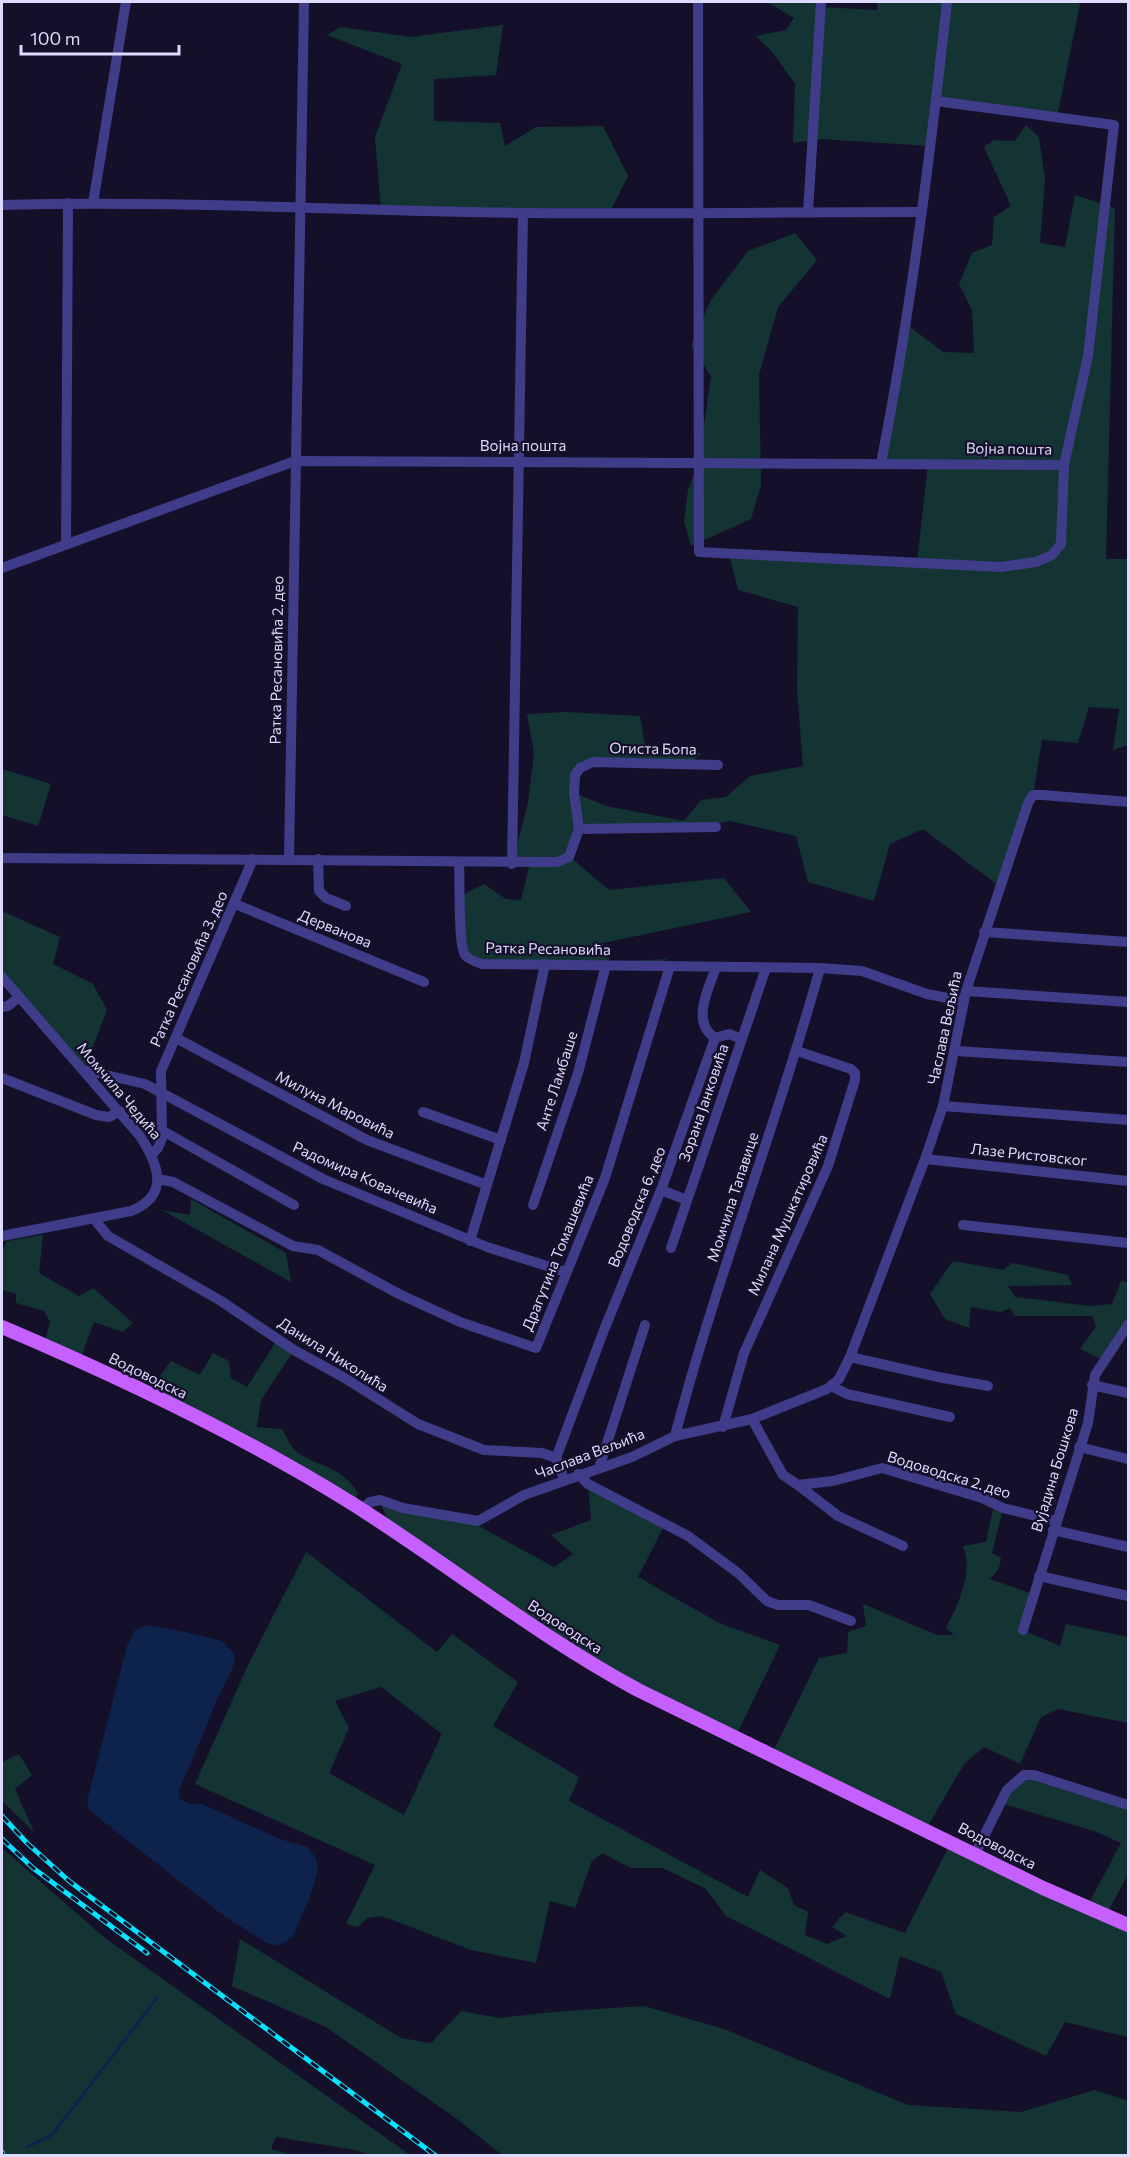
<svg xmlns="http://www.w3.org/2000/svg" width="1130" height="2157" font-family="Commissioner,sans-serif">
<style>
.green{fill:#133433;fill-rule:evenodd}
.water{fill:#0d234c}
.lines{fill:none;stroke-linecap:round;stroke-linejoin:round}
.stream{stroke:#0d234c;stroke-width:3}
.minor{stroke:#3f3c89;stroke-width:10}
.major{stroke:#c560ff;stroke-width:14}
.rail-casing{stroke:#05e3ff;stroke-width:5}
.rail{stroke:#15102a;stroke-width:3;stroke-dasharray:9;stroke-linecap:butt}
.labels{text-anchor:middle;stroke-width:4.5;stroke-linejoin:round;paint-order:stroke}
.street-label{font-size:15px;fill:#ded9ff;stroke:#15102a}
</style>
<rect width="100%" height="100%" fill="#15102a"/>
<g class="green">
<polygon points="767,2 821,2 821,7 877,10 877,2 1074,2 1080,4 1057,118 935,101 930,146 820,139 793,143 795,84 773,53 756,36 786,30 794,18"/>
<polygon points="503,25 496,75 434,79 434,121 500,123 505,146 536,127 603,126 628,176 612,208 381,209 375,137 402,64 327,35 341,27 410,37"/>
<polygon points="1026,125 1039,137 1045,180 1040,243 1065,247 1075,195 1115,208 1106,559 1128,559 1128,745 1113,750 1119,709 1089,707 1078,743 1042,740 1033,795 999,886 923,829 890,844 874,901 808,882 796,836 730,821 691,829 579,829 570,857 609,890 724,878 751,912 603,943 610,962 667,959 660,966 482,964 465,955 461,896 484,884 506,899 521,900 530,863 512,864 528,803 534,753 527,714 566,712 640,716 646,751 702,753 688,765 593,762 580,768 575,793 606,806 684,821 701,800 726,797 750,776 803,766 797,690 798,607 738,590 729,554 917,562 928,464 881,463 905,323 943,352 974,353 972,310 959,284 972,253 992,245 994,217 1011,206 984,147 994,140 1015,141"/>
<polygon points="795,233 817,260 778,307 759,375 761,485 751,519 691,546 684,521 688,490 699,461 711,376 691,345 711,300 748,251"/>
<polygon points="2,769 51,784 38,826 2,815"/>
<polygon points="2,911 60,937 53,964 93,984 107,1010 84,1070 2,977"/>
<polygon points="191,1199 286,1253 291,1282 162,1210 190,1215"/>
<polygon points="43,1235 39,1273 79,1296 93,1288 133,1323 123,1332 94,1322 80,1360 44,1345 50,1322 44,1311 16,1303 16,1294 2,1290 2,1251 7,1241"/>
<polygon points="953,1261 1003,1270 1012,1263 1068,1275 1072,1285 1008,1286 1015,1297 1090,1306 1112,1304 1121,1281 1128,1282 1128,1325 1103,1360 1080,1349 1096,1327 1092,1316 1015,1316 1010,1308 1001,1312 971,1307 969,1328 945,1319 930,1294"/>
<path d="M 277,1340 L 294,1350 L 261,1400 L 257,1427 L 282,1429 C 286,1436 291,1448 298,1453 C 320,1467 342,1467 358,1493 L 353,1504 L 147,1394 L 171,1361 L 200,1375 L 213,1353 L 229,1361 L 231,1378 L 247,1387 Z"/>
<polygon points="588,1484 665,1524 638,1577 719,1623 780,1645 735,1738 658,1699 391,1531 380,1500 471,1522 554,1567 573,1554 551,1535 591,1520"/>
<path d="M 994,1504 L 1003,1508 L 992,1553 L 1001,1558 L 999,1568 L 990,1579 L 1033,1594 L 1023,1630 L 1060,1646 L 1066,1624 L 1128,1637 L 1128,1723 L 1058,1709 L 1041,1717 L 1020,1764 L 984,1747 L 964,1764 L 926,1829 L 771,1756 L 819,1658 L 847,1653 L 848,1632 L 866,1626 L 863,1604 L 937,1635 L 954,1635 L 946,1628 C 958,1605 974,1572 963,1546 L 986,1542 Z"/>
<path d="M 306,1552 L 437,1652 L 452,1634 L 518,1682 L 493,1726 L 579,1777 L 569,1801 L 748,1897 L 760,1870 L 788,1888 L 794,1905 L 808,1912 L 805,1935 L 827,1944 L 847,1936 L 832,1927 L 845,1912 L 905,1933 L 951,1842 L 1128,1925 L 1128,2037 L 1065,2022 L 1046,2056 L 956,2014 L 941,1972 L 900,1956 L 890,1999 L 726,1916 L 706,1889 L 663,1868 L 631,1868 L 602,1853 L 592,1861 L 575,1908 L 550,1901 L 536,1963 L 471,1950 L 382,1916 L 367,1918 L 358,1927 L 346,1924 L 375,1865 L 195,1784 L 248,1665 ZM 381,1687 L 442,1734 L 404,1815 L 329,1773 L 349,1728 L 335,1701 Z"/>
<polygon points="19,1754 32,1775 15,1789 34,1832 2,1801 2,1762"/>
<polygon points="1024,1775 1128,1806 1128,1874 1109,1910 1089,1903 1121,1843 1094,1831 1000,1803"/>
<polygon points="2,1848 105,1938 410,2155 370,2155 355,2150 276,2137 271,2149 293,2155 2,2155"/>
<polygon points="240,1939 401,2038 431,2043 461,2011 500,2018 552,2012 644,2006 724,2029 908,2105 1021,2112 1095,2090 1128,2101 1128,2155 502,2155 457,2119 326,2027 232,1986"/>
</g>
<path class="water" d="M 145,1625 L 181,1631 L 222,1641 L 235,1654 C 234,1673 223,1685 216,1702 C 204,1732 192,1761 179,1790 L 179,1798 L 189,1804 L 202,1804 L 280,1839 L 307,1847 L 316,1858 L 318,1870 L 310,1897 L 293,1936 L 284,1943 L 277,1946 L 265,1942 L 220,1913 L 90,1811 L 87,1801 L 127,1646 L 135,1630 Z"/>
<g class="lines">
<polyline class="stream" points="27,2147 52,2135 157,1998"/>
<g class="minor">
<polyline points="698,2 699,552 1001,567 1036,562 1052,555 1061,544 1064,465 1088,356 1114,125 936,101"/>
<polyline points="93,203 126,2"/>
<path d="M 2,205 C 176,200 349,211 523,213 C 656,214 788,212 921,212"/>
<polyline points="808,212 821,2"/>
<path d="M 881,463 C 911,311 930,156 947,2"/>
<polyline points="66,544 68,203"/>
<polyline points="2,568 295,461 1064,465"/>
<polyline points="579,829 716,827"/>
<polyline points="2,858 557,862 569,857 579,829 574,793 575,775 580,768 593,762 718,765"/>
<polyline points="289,859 304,2"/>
<polyline points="318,859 319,891 326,898 346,906"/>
<path d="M 459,862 C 460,880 458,945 465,955 C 469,960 476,962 482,964 L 820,968 L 862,971 L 927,994 L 963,1001"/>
<polyline points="512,864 523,213"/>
<polyline points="235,904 424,982"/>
<polyline points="984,932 1128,942"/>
<path d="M 2,977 L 140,1136 C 158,1164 171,1195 131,1211 L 2,1236"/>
<polyline points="966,991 1128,1002"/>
<polyline points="2,1007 8,1006 19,997"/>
<polyline points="176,1038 367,1140 487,1185"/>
<polyline points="715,1038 729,1034 742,1039"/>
<polyline points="956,1051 1128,1062"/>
<polyline points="84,1070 145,1084 323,1179 487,1247 566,1272"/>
<polyline points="2,1078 96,1115 109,1117 120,1111"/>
<polyline points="943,1106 1128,1120"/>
<polyline points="423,1112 501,1140"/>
<polyline points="163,1131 294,1205"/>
<polyline points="152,1154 158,1148 162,1138 161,1071 253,859"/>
<polyline points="925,1159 1128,1181"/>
<polyline points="158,1179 173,1182 293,1246 318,1250 399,1294 460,1322 536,1348 605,1178 670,966"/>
<polyline points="661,1190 687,1200"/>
<polyline points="533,1205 578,1073 606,965"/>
<polyline points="95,1220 108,1236 221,1301 294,1350 343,1377 418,1424 484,1450 542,1453 556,1458 564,1479"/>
<polyline points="963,1225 1128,1243"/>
<polyline points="470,1241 524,1063 545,964"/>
<polyline points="671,1248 766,968"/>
<polyline points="850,1357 938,1377 988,1386"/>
<polyline points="1092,1385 1128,1393"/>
<polyline points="831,1386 847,1394 950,1417"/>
<polyline points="752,1419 783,1475 798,1485 833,1481 882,1468 982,1498 1003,1508 1056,1521"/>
<polyline points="723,1427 744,1353 828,1166 855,1080 855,1073 851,1069 797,1051"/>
<path d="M 675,1436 C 716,1278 777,1125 820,968"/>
<polyline points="1079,1447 1128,1459"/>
<path d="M 556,1458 L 604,1330 L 661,1190 L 715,1038 C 691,1023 708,988 716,968"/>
<polyline points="599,1468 645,1325"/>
<polyline points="578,1474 588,1484 688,1536 738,1573 767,1601 778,1605 809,1605 851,1621"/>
<polyline points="798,1485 838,1516 903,1546"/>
<polyline points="361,1510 370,1502 380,1500 403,1508 478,1521 524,1495 632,1457 675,1436 752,1419 827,1389 839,1379 850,1357 925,1159 943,1106 966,991 1028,803 1033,795 1043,795 1128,802"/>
<polyline points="1053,1530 1128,1547"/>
<polyline points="1039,1576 1128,1596"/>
<polyline points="1023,1630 1088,1423 1095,1375 1128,1325"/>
<polyline points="975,1854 1007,1790 1024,1775 1034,1775 1128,1805"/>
</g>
<path class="major" d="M 2,1327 C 122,1378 242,1435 353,1504 C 449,1565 538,1636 638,1690 L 1043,1888 L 1128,1925"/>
<defs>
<g id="rail">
<polyline points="2,1816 27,1843 69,1881 436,2156"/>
<polyline points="2,1839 33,1868 147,1953"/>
<polyline points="2,2152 4,2156"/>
</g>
</defs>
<use href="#rail" class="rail-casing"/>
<use href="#rail" class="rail"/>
</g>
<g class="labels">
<g class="street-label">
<text x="523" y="451">Војна пошта</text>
<text transform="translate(1009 449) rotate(1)" y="5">Војна пошта</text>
<text transform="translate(277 660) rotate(-89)" y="5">Ратка Ресановића 2. део</text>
<text transform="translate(653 749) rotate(1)" y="5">Огиста Бопа</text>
<text transform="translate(335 929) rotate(22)" y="5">Дерванова</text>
<text transform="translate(548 949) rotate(1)" y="5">Ратка Ресановића</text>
<text transform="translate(189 969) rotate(-66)" y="5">Ратка Ресановића 3. део</text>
<text transform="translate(945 1028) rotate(-78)" y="5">Часлава Вељића</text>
<text transform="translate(557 1081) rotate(-72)" y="5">Анте Ламбаше</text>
<text transform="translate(119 1091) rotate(50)" y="5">Момчила Чедића</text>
<text transform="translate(704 1103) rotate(-71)" y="5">Зорана Јанковића</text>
<text transform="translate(335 1105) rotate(27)" y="5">Милуна Маровића</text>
<text transform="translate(1029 1155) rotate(6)" y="5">Лазе Ристовског</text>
<text transform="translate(365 1178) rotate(24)" y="5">Радомира Ковачевића</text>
<text transform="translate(733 1197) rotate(-72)" y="5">Момчила Тапавице</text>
<text transform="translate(637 1207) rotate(-68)" y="5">Водоводска 6. део</text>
<text transform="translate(788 1215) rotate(-66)" y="5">Милана Мушкатировића</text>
<text transform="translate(558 1253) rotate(-68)" y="5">Драгутина Томашевића</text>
<text transform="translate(333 1355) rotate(32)" y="5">Данила Николића</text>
<text transform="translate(148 1376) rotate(26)" y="5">Водоводска</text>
<text transform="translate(590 1454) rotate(-21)" y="5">Часлава Вељића</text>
<text transform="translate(1055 1470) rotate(-73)" y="5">Вујадина Бошкова</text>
<text transform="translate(949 1475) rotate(17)" y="5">Водоводска 2. део</text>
<text transform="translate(565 1627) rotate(33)" y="5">Водоводска</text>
<text transform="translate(997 1846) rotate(27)" y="5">Водоводска</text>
</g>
</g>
<rect width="1130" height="2157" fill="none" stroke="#ded9ff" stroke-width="6"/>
<path d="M21 45v9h158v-9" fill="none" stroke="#ded9ff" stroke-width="3"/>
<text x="30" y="45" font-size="18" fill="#ded9ff" stroke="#15102a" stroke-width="4.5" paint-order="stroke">100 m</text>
</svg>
